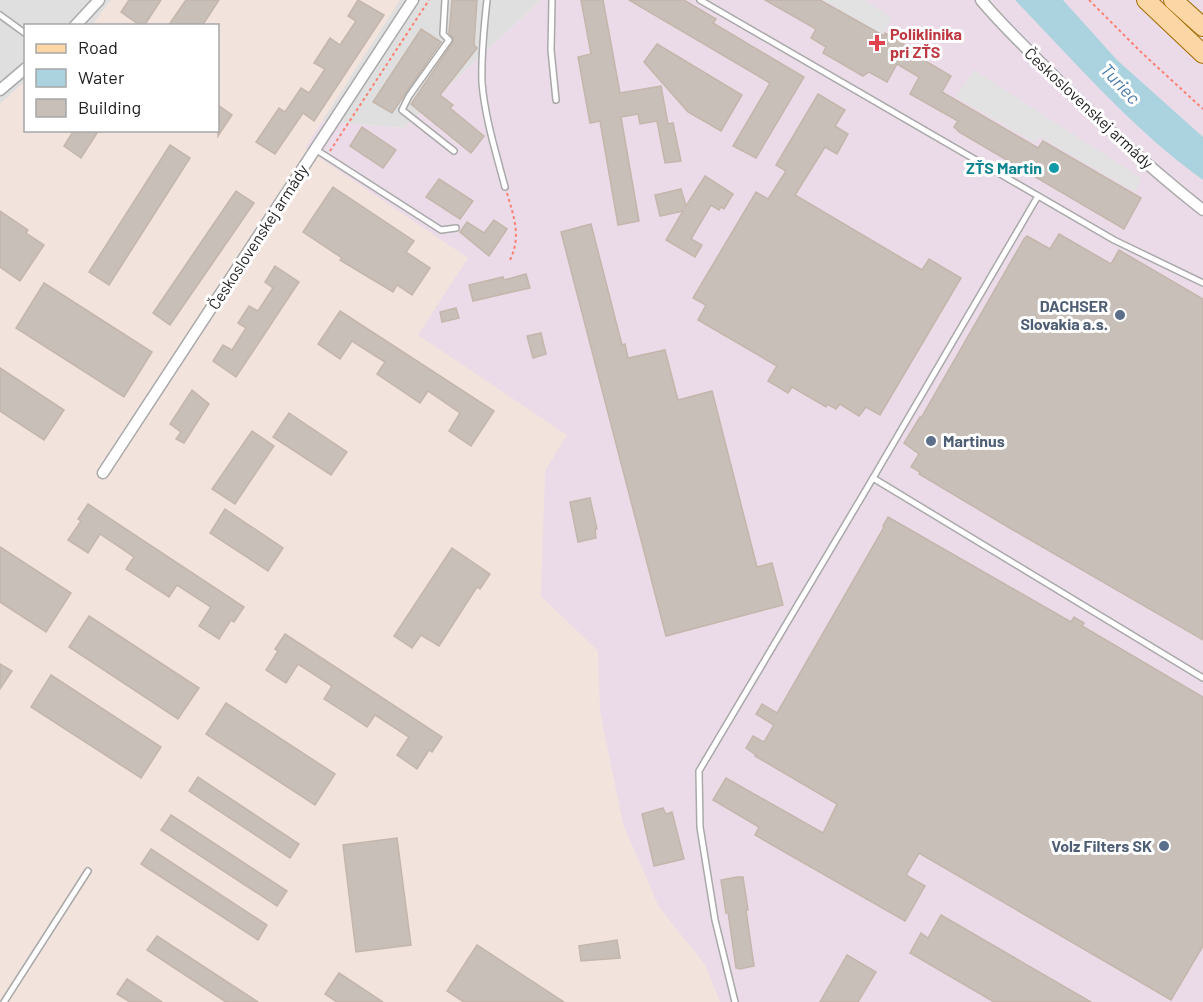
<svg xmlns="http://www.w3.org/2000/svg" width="1203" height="1002" font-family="Barlow,sans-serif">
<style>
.residential{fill:#e0dfdf}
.industrial{fill:#ebdbe8}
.military{fill:#f3e3dd}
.parking{fill:#e2e2e2}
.water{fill:#aad3df}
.building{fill:#c7bfb8;stroke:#c4b6ab;stroke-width:1.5}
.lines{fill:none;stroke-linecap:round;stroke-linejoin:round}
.service-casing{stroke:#a9a9a9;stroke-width:8}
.minor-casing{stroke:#a9a9a9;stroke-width:13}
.primary-casing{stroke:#a06b00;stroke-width:20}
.path{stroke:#fa8072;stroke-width:2;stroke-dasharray:3 3;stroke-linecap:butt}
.service{stroke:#fff;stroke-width:5}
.minor{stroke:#fff;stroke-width:10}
.primary{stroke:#fcd6a4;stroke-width:18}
.health-dot{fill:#e0444e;stroke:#fff;stroke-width:2}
.culture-dot{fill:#0f9aa8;stroke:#fff;stroke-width:2}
.service-dot{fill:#5c6f8a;stroke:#fff;stroke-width:2}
.labels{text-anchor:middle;stroke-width:6;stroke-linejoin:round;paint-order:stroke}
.health-label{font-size:16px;font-weight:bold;fill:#be3a42;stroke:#fff;text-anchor:start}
.street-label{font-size:16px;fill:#222;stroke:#fff}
.culture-label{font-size:16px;font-weight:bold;fill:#0d838f;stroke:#fff;text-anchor:end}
.service-label{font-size:16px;font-weight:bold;fill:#4e5e75;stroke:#fff;text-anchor:end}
.water-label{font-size:18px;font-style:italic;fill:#4a7aab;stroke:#fff}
</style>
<rect width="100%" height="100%" fill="#f2efe9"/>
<polygon class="residential" points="0,0 541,0 404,128 296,119 218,130 218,26 26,26 25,112 0,134"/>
<polygon class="industrial" points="541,0 1203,0 1203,1002 0,1002 0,134 26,130 247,179 296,119 404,128"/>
<polygon class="military" points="111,0 400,0 305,148 468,258 418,335 567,435 545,471 541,596 598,651 600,711 623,824 659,907 706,966 720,1002 0,1002 0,104 25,81 26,130 218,130 218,26 98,25 94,22"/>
<g class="parking">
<polygon points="823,0 864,0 892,18 883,35"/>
<polygon points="974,70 1141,178 1135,192 1040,137 1035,143 956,97"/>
</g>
<path class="water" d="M 1015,0 L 1063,0 L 1117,60 L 1203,137 L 1203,180 C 1134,131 1074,61 1015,0 Z"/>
<g class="building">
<polygon points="129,0 161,0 144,26 141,26 121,12"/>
<polygon points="186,0 219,0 202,26 168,26"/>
<polygon points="358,0 384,15 314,121 303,113 275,154 256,142 279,108 285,112 301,88 309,93 325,69 314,63 330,38 340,45 356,21 348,16"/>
<polygon points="452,0 477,0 474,45 477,48 440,95 453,105 450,108 484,136 471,153 411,104 453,42 453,38 449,33"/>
<polygon points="581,0 603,0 620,93 661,86 668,124 673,123 681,161 665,163 657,121 640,124 638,114 621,117 639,221 618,225 600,121 590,123 578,57 591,54"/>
<polygon points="629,0 684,0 716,19 713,23 804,77 756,158 733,146 770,83"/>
<polygon points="765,0 820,0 884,36 885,33 919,53 917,56 951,76 942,92 1038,148 1043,141 1141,198 1124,229 959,132 954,127 958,121 910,94 919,77 897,64 887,82 869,72 863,76 823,53 826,47 811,38 816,29"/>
<polygon points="421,29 441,42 392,113 373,102"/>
<polygon points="657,44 742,95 721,131 688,112 644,62"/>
<polygon points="818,94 845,110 835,126 848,134 837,154 825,147 795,195 922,270 929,259 961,278 880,415 866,407 859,416 840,404 836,409 827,404 826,407 792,387 788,393 768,381 777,366 698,320 706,305 693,298 756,192 768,199 786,171 776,165"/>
<polygon points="218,105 232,115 218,136"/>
<polygon points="362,127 396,150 383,168 350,146"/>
<polygon points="74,130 99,130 81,158 64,146"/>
<polygon points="170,145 190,158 109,285 89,272"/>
<polygon points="705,176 733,194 724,209 721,207 719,210 711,205 691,239 702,245 695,257 666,240 683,211 660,216 655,195 681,189 686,206"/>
<polygon points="439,179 473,201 460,219 426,197"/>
<polygon points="333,187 414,241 406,252 430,268 412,295 397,285 393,292 340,260 342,258 303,232"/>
<polygon points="236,191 254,203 170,325 153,313"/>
<polygon points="0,211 28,230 26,233 44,245 20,281 0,267"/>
<polygon points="494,220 507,229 489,256 460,232 467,222 484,233"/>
<polygon points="591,224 622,345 625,344 628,358 665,350 678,400 712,391 757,567 772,563 783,605 666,636 561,232"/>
<polygon points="1059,234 1111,264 1119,250 1203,299 1203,640 1008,527 919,474 920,472 911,467 919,454 904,443 920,417 921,418 1024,239 1027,236 1050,249"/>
<polygon points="275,266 299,282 236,377 213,361 223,345 232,350 246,328 238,323 249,306 258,311 273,288 265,282"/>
<polygon points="526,274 530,288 473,301 469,285 503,277 504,280"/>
<polygon points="44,283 152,352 124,397 16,328"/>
<polygon points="456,308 459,318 442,322 440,312"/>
<polygon points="340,311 494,411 471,446 449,431 460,413 428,391 420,403 377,374 385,362 352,341 340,359 318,344"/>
<polygon points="541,333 546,354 533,358 527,336"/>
<polygon points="0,368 64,410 44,440 0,411"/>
<polygon points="192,390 209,404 184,443 176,439 181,432 170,424"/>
<polygon points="289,413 347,452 331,475 273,437"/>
<polygon points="252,431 274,446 235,504 212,489"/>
<polygon points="590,498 597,529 595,529 596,538 578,542 570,502"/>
<polygon points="88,504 244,607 234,622 231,620 219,639 199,626 211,607 177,585 169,597 126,569 134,557 100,534 88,553 68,540 81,521 78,519"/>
<polygon points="225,509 283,548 268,571 210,533"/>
<polygon points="888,517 1071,622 1074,617 1084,623 1082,626 1203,697 1203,946 1171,1000 919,853 906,875 925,886 905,921 755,835 759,827 713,800 726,778 823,833 837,804 755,756 756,755 746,748 753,736 764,742 774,725 756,714 761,706 762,704 777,713 884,527 883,526"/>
<polygon points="0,547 71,593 46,632 0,602"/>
<polygon points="452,548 490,574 480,589 477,587 439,646 421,635 412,648 394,636"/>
<polygon points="89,616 199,688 178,719 69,647"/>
<polygon points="285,634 442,737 432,752 429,750 417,769 397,755 409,737 375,715 367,727 349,715 324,699 332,686 298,664 286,683 266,670 278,651 275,649"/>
<polygon points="0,664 12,671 0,689"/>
<polygon points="51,675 161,747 141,778 31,707"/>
<polygon points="226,703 335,774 315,805 206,734"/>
<polygon points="198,777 299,844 290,858 189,791"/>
<polygon points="663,808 666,814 672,812 684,859 654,866 642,814"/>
<polygon points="171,815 287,891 277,906 161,830"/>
<polygon points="397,838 411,945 356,952 343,845"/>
<polygon points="151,849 267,925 258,940 141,864"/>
<polygon points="737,877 743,877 748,910 746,910 754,966 740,969 736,968 728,912 726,913 721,880"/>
<polygon points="941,915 1091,1002 994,1002 910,953 921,933 928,938"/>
<polygon points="157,936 258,1002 226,1002 147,950"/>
<polygon points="617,940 620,958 581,961 579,946"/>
<polygon points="477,945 564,1002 464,1002 447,991"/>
<polygon points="847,955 876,972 858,1002 820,1002"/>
<polygon points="339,973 383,1002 337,1002 325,994"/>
<polygon points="127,979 162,1002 130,1002 117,994"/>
</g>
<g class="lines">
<defs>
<g id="service">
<polyline points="445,0 443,34 449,40 409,96 402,110 454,151"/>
<path d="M 487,0 C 484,27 481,55 482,83 C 485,118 496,153 505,187"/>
<polyline points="552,0 551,50 556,100"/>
<polyline points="700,0 1114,240 1203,283"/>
<polyline points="0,15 26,34"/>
<polyline points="315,149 441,230 456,228"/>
<polyline points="1038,196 873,478 1203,678"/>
<polyline points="4,1002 88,871"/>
<polyline points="735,1002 715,920 700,827 699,771 873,478"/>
</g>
<g id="minor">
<path d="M 981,0 C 1001,24 1023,45 1045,67 C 1094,117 1147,166 1203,210"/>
<polyline points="75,26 99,0"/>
<polyline points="0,90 26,68"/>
<polyline points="103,473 413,0"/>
</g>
<g id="primary">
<polyline points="1146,0 1203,54"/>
<polyline points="1173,0 1203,27"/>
</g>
</defs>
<use href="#service" class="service-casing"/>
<use href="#minor" class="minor-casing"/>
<use href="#primary" class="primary-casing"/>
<g class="path">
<polyline points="1089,0 1142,53 1203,109"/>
<polyline points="330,151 429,0"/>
<path d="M 507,193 C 514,218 522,237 509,262"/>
</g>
<use href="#service" class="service"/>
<use href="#minor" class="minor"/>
<use href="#primary" class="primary"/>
</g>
<path class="health-dot" d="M874 34h6v6h6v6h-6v6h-6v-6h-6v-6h6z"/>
<circle class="culture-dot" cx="1054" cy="168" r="6"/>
<g class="service-dot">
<circle cx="1120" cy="315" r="6"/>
<circle cx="931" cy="441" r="6"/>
<circle cx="1164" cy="846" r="6"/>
</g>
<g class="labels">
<g class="health-label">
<text x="890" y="40">Poliklinika<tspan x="890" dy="18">pri ZŤS</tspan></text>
</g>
<g class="street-label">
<text transform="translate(1089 108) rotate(43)" y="6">Československej armády</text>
<text transform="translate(258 237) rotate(-57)" y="6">Československej armády</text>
</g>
<g class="culture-label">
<text x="1042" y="174">ZŤS Martin</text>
</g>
<g class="service-label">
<text x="1108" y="312">DACHSER<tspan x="1108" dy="18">Slovakia a.s.</tspan></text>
<text x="943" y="447" text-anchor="start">Martinus</text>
<text x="1152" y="852">Volz Filters SK</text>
</g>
<g class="water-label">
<text transform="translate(1120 84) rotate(47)" y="6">Turiec</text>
</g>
</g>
<rect x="24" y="24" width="195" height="108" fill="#ffffff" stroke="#a7a7a7" stroke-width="1.5"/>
<rect x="36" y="44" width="30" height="9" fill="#fcd6a4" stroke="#a7a7a7" stroke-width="1.5"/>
<text x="78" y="54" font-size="18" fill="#222222">Road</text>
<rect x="36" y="69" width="30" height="18" fill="#aad3df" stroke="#a7a7a7" stroke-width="1.5"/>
<text x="78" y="84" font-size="18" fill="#222222">Water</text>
<rect x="36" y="99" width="30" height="18" fill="#c7bfb8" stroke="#a7a7a7" stroke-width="1.5"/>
<text x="78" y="114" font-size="18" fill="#222222">Building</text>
</svg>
